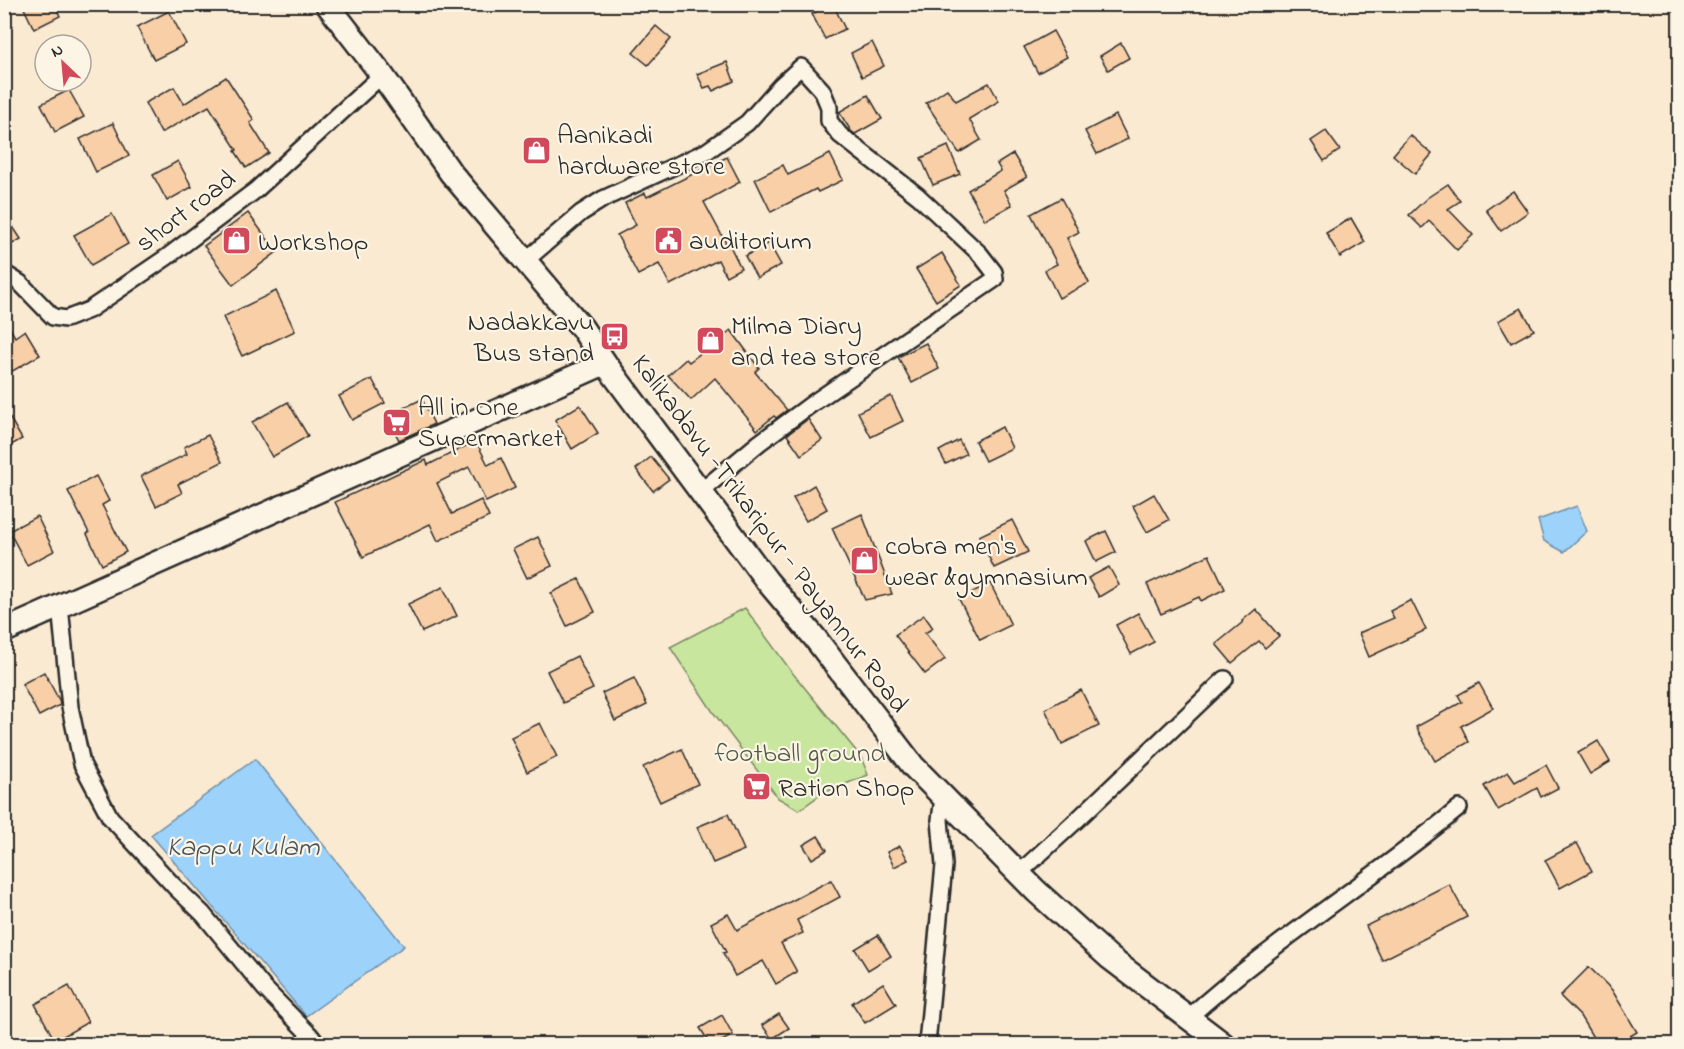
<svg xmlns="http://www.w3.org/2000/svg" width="1684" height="1049" font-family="'Indie Flower',sans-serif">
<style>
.green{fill:#c8e69e;stroke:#7a8864;stroke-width:1.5}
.water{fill:#9dd2fb;stroke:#6f8fa8;stroke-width:1.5}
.building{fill:#f8cfa7;stroke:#2b2b2b;stroke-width:1.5}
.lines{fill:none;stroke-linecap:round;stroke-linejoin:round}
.minor-casing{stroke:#2b2b2b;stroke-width:20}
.secondary-casing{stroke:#2b2b2b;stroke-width:27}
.minor{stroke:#fcf5e5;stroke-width:15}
.secondary{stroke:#fcf5e5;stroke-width:22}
.labels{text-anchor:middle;stroke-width:4.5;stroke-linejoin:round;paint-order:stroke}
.poi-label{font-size:27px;fill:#2b2b2b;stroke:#fcf5e5;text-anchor:start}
.street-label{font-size:27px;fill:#2b2b2b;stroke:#fcf5e5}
.park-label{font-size:27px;fill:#525a48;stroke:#fcf5e5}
.water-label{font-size:28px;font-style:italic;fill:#48555f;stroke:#fcf5e5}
</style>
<rect width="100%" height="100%" fill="#fbead2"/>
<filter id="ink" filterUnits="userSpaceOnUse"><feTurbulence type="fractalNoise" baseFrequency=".0167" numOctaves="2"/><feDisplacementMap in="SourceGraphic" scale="12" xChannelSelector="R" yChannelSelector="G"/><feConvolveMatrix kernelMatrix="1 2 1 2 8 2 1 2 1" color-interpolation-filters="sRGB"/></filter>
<g filter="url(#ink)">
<polygon class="green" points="745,608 791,671 861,757 868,775 823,793 799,810 778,798 713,712 670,647"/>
<g class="water">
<polygon points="1577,506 1587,531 1564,552 1544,541 1538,520"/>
<polygon points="255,759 404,946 306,1016 151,835"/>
</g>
<g class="building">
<polygon points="22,4 54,4 60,16 34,29"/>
<polygon points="830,4 833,4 845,29 825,39 812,14"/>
<polygon points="169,11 186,44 154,60 137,27"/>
<polygon points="656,26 671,39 648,65 633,53"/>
<polygon points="1053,31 1067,57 1038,73 1024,47"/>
<polygon points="872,42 884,66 862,77 851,53"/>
<polygon points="1121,43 1129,58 1108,70 1100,56"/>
<polygon points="727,62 734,81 713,91 710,86 704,88 697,74"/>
<polygon points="226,77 254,120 250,123 269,153 246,168 235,151 237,150 209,106 161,133 145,103 174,87 184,104"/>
<polygon points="989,83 999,101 969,119 981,140 959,153 926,103 947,89 956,101"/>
<polygon points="69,90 84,117 55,132 41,104"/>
<polygon points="868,95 882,119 855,134 851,131 839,112"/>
<polygon points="1116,115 1128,139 1097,154 1085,131"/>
<polygon points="113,123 129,156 96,172 80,139"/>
<polygon points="1326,131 1340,150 1324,161 1311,141"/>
<polygon points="1410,135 1432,154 1415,174 1393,155"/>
<polygon points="948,146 960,174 933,185 921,158"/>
<polygon points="830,154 843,180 818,192 816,189 771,212 755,179 783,165 788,175"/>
<polygon points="1013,154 1027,177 1004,190 1012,205 985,220 968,190 1001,171 997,164"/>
<polygon points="727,157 740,182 704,202 727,245 729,244 741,268 726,276 718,260 670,285 659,264 638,275 617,235 636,225 625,203 645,193 647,197"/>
<polygon points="178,161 192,187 167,201 153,175"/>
<polygon points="1448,184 1460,201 1448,209 1473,235 1457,250 1429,221 1422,228 1409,215 1427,198"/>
<polygon points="1513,191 1528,212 1501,231 1486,210"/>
<polygon points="1061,198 1079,232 1067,238 1089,283 1059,298 1045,270 1057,264 1031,214"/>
<polygon points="4,213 21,239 4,249"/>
<polygon points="248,213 277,252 233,285 204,246"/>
<polygon points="112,214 128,244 91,265 74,235"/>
<polygon points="1351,218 1365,242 1340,257 1326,233"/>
<polygon points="769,243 781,265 757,278 745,256"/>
<polygon points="942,253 961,285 936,301 916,269"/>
<polygon points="276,291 295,331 242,356 223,317"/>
<polygon points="1521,308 1534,330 1511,343 1498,321"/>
<polygon points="4,318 15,337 25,330 40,355 4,376"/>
<polygon points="731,330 759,368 755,372 787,410 776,418 774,416 757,430 715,378 691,400 668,375 686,359 689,362"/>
<polygon points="926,343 939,369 912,383 898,357"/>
<polygon points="372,379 385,403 352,420 339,396"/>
<polygon points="891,396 903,421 871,437 858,412"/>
<polygon points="422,399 434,424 399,440 387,416"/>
<polygon points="288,402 308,436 272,457 252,422"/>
<polygon points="580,405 598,433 572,449 555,420"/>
<polygon points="4,408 22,439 4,449"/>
<polygon points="808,419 822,440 801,455 787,435"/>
<polygon points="1002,427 1012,448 985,461 975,441"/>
<polygon points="208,435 222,462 178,484 182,493 156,506 141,476 187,454 184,447"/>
<polygon points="959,440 966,454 946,464 939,451"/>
<polygon points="476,441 488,465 501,458 515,488 486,502 469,467 437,483 452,514 481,500 489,517 438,541 430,524 363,557 335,502 426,460 428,465"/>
<polygon points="651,457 669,479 653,491 636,469"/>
<polygon points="96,476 109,501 102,505 126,552 102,565 87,534 89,533 68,491"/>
<polygon points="814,485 827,509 806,521 793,498"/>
<polygon points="1154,494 1169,520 1147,532 1133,506"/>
<polygon points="862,514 892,594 865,600 832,528"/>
<polygon points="37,516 54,551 27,565 9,531"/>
<polygon points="1012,520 1028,552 994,568 979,536"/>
<polygon points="1106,531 1116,552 1096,562 1086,541"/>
<polygon points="538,537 552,566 527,578 513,549"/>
<polygon points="1209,555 1225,589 1201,601 1199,597 1161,614 1147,584"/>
<polygon points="1109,567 1119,585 1099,597 1088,578"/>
<polygon points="579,579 595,612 567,626 551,593"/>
<polygon points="990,583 1011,625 980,640 959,599"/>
<polygon points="443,587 457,616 422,632 408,604"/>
<polygon points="1411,600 1426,630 1369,657 1359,633 1394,618 1390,611"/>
<polygon points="1256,609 1279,636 1265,648 1259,641 1232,663 1216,644 1243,622 1242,621"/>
<polygon points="1138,613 1154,642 1131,654 1116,625"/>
<polygon points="924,615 933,628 925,633 945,659 925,674 895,635"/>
<polygon points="577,656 593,689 563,703 547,671"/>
<polygon points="44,672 59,700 60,705 39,716 22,684"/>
<polygon points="634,678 647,705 615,721 602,693"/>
<polygon points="1479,683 1493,708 1461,726 1469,742 1435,761 1416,727 1462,702 1458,695"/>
<polygon points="1081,690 1099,726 1062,744 1045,709"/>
<polygon points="540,723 557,757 527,772 511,737"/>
<polygon points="1598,741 1610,762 1590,774 1578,753"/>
<polygon points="682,749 698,784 660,802 643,767"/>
<polygon points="1546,765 1558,788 1541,797 1537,788 1498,810 1484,786 1508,772 1515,782"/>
<polygon points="728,814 744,850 713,863 697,827"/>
<polygon points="818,836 827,850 812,859 803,845"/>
<polygon points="1577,843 1592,871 1560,888 1545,860"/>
<polygon points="900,846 908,860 894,867 887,852"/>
<polygon points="831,880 840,897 797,920 803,933 781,943 797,972 776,984 763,961 735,976 723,953 726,952 711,923 728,914 737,930"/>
<polygon points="1449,884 1467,917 1382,960 1366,926"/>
<polygon points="878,935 891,956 868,970 855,949"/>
<polygon points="1589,967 1612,990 1637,1032 1617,1044 1597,1044 1580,1016 1560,996"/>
<polygon points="883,983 896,1004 865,1023 852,1003"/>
<polygon points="69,986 88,1022 55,1041 35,1004"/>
<polygon points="779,1014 789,1028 772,1039 762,1025"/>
<polygon points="722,1015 733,1035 717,1044 710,1044 700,1028"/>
</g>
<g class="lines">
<defs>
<g id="minor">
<polyline points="525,261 581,213 603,199 707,151 747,123 781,85 801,67 822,90 829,107 829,121 840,135 918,196 980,254 994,272 995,279 813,403 759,443 700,492"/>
<polyline points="4,273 20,283 53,317 66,319 89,310 167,257 256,190 382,75"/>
<polyline points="60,606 70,707 82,764 110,817 174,886 203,914 264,988 310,1035 317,1044"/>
<polyline points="1018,874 1078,819 1225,679"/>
<path d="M 1188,1018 C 1273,941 1371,881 1459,808"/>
<polyline points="927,1044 944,865 940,820 943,798"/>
</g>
<g id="secondary">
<polyline points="327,4 382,75 451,173 582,328 605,363 767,581 815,638 913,766 1036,891 1110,958 1223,1044"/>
<polyline points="4,631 605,363"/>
</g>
</defs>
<use href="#minor" class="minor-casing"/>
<use href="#secondary" class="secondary-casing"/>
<use href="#minor" class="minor"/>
<use href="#secondary" class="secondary"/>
</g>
</g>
<defs>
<symbol id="shop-square" viewBox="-11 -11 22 22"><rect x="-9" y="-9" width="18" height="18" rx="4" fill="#d1495b" stroke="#fcf5e5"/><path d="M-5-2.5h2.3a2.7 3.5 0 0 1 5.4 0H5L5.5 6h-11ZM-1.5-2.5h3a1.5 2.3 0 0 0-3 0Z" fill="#fff"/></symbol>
<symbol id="civic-square" viewBox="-11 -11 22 22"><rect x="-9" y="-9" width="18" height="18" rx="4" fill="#d1495b" stroke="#fcf5e5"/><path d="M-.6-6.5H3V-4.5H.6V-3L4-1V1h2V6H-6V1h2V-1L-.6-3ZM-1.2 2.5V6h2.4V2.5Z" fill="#fff"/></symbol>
<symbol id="bus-square" viewBox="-11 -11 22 22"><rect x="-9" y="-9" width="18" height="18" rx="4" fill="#d1495b" stroke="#fcf5e5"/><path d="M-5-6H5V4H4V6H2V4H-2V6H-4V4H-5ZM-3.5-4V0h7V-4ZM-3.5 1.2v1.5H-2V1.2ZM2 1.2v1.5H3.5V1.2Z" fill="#fff"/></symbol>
<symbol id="supermarket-square" viewBox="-11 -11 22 22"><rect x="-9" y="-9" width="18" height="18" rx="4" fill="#d1495b" stroke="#fcf5e5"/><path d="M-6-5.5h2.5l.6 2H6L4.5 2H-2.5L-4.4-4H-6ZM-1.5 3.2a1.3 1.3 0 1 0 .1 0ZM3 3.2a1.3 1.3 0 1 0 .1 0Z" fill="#fff"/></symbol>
</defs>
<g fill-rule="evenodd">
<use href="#shop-square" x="520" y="134" width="33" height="33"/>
<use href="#civic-square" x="652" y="224" width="33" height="33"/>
<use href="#shop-square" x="220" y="224" width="33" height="33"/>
<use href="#bus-square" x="598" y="320" width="33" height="33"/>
<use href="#shop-square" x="694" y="324" width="33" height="33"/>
<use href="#supermarket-square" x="380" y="406" width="33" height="33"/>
<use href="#shop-square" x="848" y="544" width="33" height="33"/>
<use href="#supermarket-square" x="740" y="770" width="33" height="33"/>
</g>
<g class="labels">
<g class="poi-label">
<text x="557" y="143">Aanikadi<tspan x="557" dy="31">hardware store</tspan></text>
<text x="689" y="249">auditorium</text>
<text x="258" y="250">Workshop</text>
<text x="594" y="330" text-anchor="end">Nadakkavu<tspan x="594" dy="31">Bus stand</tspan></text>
<text x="731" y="334">Milma Diary<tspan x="731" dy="31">and tea store</tspan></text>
<text x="418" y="415">All in One<tspan x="418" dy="31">Supermarket</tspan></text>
<text x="885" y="554">cobra men's<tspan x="885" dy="31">wear &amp;gymnasium</tspan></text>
<text x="778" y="796">Ration Shop</text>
</g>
<g class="street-label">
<text transform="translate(185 210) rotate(-37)" y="9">short road</text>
<text transform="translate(771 533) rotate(53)" y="9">Kalikadavu -Trikaripur - Payannur Road</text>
</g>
<g class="park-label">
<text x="800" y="761">football ground</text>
</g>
<g class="water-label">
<text x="243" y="855">Kappu Kulam</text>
</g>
</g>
<rect width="1684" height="1049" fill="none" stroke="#fcf5e5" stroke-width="24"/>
<rect x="12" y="12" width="1660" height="1025" fill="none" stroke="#2b2b2b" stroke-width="2" filter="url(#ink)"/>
<g transform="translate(63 63) rotate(334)"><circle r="28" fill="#fcf5e5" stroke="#a8a49b" stroke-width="1.5"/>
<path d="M0-4.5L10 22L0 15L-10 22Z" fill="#d1495b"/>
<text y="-9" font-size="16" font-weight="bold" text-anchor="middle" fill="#2b2b2b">N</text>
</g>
</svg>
